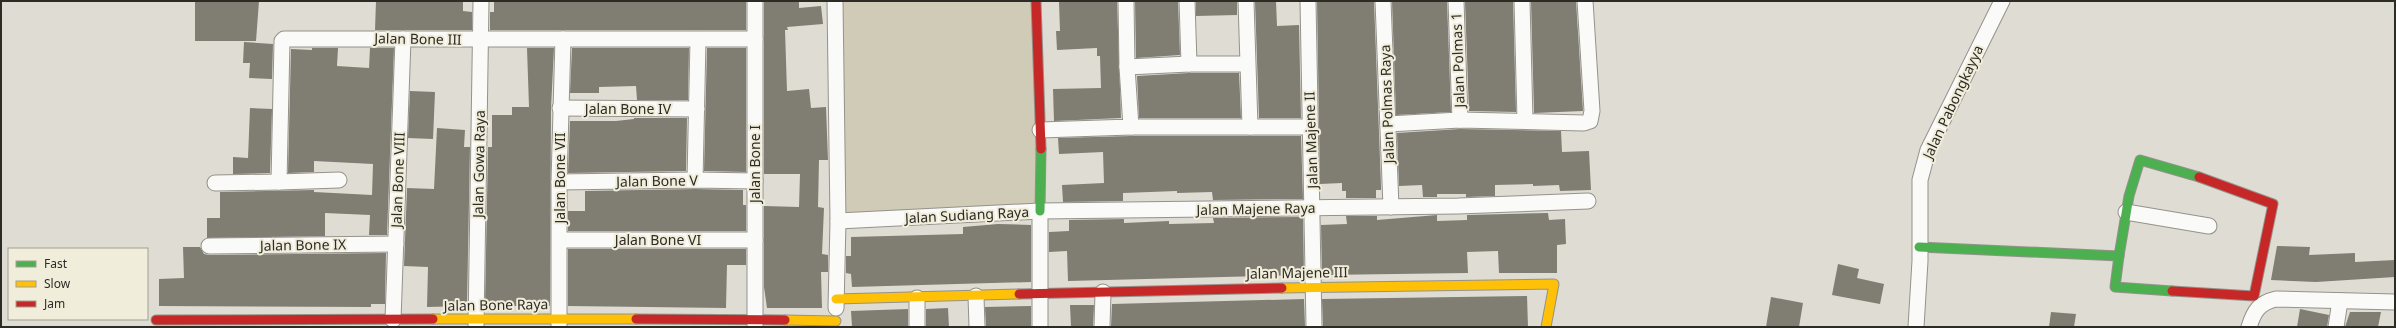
<svg xmlns="http://www.w3.org/2000/svg" width="2396" height="328" font-family="'Noto Sans',sans-serif">
<style>
.green{fill:#d0cbb6}
.building{fill:#807d73}
.lines{fill:none;stroke-linecap:round;stroke-linejoin:round}
.street-casing{stroke:#94928b;stroke-width:17}
.fast-casing{stroke:#94928b;stroke-width:11}
.slow-casing{stroke:#94928b;stroke-width:11}
.jam-casing{stroke:#94928b;stroke-width:11}
.street{stroke:#fafaf8;stroke-width:15}
.fast{stroke:#4caf50;stroke-width:9}
.slow{stroke:#ffc107;stroke-width:9}
.jam{stroke:#c62828;stroke-width:9}
.labels{text-anchor:middle;stroke-width:4;stroke-linejoin:round;paint-order:stroke}
.street-label{font-size:14px;fill:#2d2b25;stroke:#f1eddb}
</style>
<rect width="100%" height="100%" fill="#dfdcd3"/>
<polygon class="green" points="835,1 1036,1 1040,211 838,221"/>
<g class="building">
<polygon points="195,1 259,1 256,41 195,41"/>
<polygon points="376,1 463,1 463,11 472,12 472,30 375,30"/>
<polygon points="494,1 746,1 746,30 490,30 490,12 494,12"/>
<polygon points="764,1 799,1 799,8 821,6 823,24 787,27 788,30 785,30 787,91 809,89 811,108 826,107 828,160 819,160 818,207 824,208 822,254 828,255 828,272 821,272 822,308 767,308 764,287 764,206 799,207 800,174 764,174"/>
<polygon points="1087,1 1117,1 1121,118 1054,121 1053,89 1101,88 1100,56 1097,56 1097,48 1057,50 1056,31 1060,31 1059,2"/>
<polygon points="1135,1 1178,1 1180,55 1136,58"/>
<polygon points="1196,1 1237,1 1237,15 1196,16"/>
<polygon points="1255,1 1276,1 1277,26 1299,25 1301,118 1259,118"/>
<polygon points="1317,1 1374,1 1381,186 1381,190 1376,190 1376,198 1346,198 1346,191 1342,191 1342,183 1320,184"/>
<polygon points="1392,1 1447,1 1451,112 1396,115"/>
<polygon points="1484,1 1513,1 1516,112 1469,111 1465,2"/>
<polygon points="1531,1 1576,1 1583,111 1534,113"/>
<polygon points="244,42 273,44 272,79 249,78 250,63 243,63"/>
<polygon points="312,48 338,48 337,66 369,68 370,48 394,48 387,235 369,235 370,215 325,213 325,236 207,238 207,218 220,218 220,192 314,190 314,192 372,195 373,164 314,161 314,172 288,173 291,49 312,50"/>
<polygon points="527,48 554,48 551,108 550,306 485,306 488,147 492,147 492,115 512,115 512,107 529,107"/>
<polygon points="572,48 689,48 688,100 637,100 636,86 599,87 599,93 570,93"/>
<polygon points="707,48 746,48 746,172 704,171"/>
<polygon points="1189,73 1239,73 1241,118 1139,118 1137,76"/>
<polygon points="410,91 435,92 433,139 408,138"/>
<polygon points="250,108 272,109 270,173 233,174 233,157 248,158"/>
<polygon points="634,118 687,118 686,171 568,173 570,121 616,121 634,119"/>
<polygon points="437,128 465,130 464,147 470,147 467,306 427,307 428,267 404,266 407,188 434,189"/>
<polygon points="1460,129 1561,131 1562,152 1589,151 1591,190 1560,191 1559,185 1533,186 1533,184 1495,185 1495,196 1466,197 1466,194 1437,194 1437,197 1423,197 1422,185 1399,186 1397,133"/>
<polygon points="1131,136 1301,136 1303,199 1213,200 1212,192 1177,193 1177,191 1123,193 1123,201 1063,202 1062,185 1104,183 1103,152 1059,154 1058,138"/>
<polygon points="695,189 743,190 743,205 746,205 746,231 568,231 568,211 585,211 585,191"/>
<polygon points="1548,213 1549,220 1565,219 1566,244 1557,245 1557,273 1499,273 1498,251 1467,252 1468,273 1322,275 1321,225 1347,224 1346,216 1377,216 1377,220 1437,215 1437,221 1467,220 1467,215"/>
<polygon points="1303,217 1304,275 1068,281 1067,251 1049,252 1049,232 1069,231 1069,220 1124,219 1124,223 1169,221 1169,224 1214,223 1213,218"/>
<polygon points="998,224 1031,225 1031,282 852,287 851,274 846,273 846,256 851,256 851,237 963,234 963,227"/>
<polygon points="2277,246 2310,247 2309,255 2355,253 2355,262 2395,260 2395,277 2316,282 2271,280"/>
<polygon points="183,247 200,247 204,254 209,255 386,253 385,304 371,304 371,307 159,306 159,279 184,278"/>
<polygon points="568,249 746,249 746,265 727,265 726,308 568,306"/>
<polygon points="1838,264 1859,269 1857,278 1884,284 1880,304 1832,295"/>
<polygon points="1527,296 1528,327 1323,327 1322,299"/>
<polygon points="1771,297 1803,303 1799,327 1766,327"/>
<polygon points="1304,299 1305,327 1111,327 1112,304"/>
<polygon points="1070,305 1094,305 1093,327 1071,327"/>
<polygon points="1031,306 1031,327 986,327 985,307"/>
<polygon points="948,308 949,327 926,327 926,309"/>
<polygon points="908,309 908,327 852,327 851,311"/>
<polygon points="2300,309 2329,315 2327,327 2297,327"/>
<polygon points="2051,312 2076,314 2074,327 2049,327"/>
<polygon points="2350,312 2381,312 2378,327 2345,327"/>
</g>
<g class="lines">
<defs>
<g id="street">
<polyline points="835,1 838,221 836,308"/>
<polyline points="1187,1 1189,64 1247,64"/>
<polyline points="1246,1 1250,127"/>
<polyline points="1308,1 1314,327"/>
<polyline points="1383,1 1391,207"/>
<polyline points="1456,1 1460,120"/>
<polyline points="1522,1 1525,121"/>
<polyline points="1127,67 1189,64"/>
<polyline points="560,108 697,109"/>
<polyline points="1388,124 1460,120 1584,123 1590,121 1592,111 1585,1"/>
<polyline points="1131,127 1309,127"/>
<polyline points="1040,130 1131,127 1127,67 1126,1"/>
<polyline points="339,180 279,182 282,41 284,39 755,39"/>
<polyline points="695,180 698,40"/>
<polyline points="559,182 695,180 755,181"/>
<polyline points="215,183 279,182"/>
<polyline points="1040,211 1040,327"/>
<polyline points="2126,212 2209,226"/>
<polyline points="838,221 1040,211 1458,206 1588,201"/>
<polyline points="561,240 755,240"/>
<polyline points="209,246 396,244"/>
<polyline points="976,296 977,327"/>
<polyline points="917,298 917,327"/>
<polyline points="393,320 403,39"/>
<polyline points="476,327 481,1"/>
<polyline points="559,327 559,182 563,39"/>
<polyline points="755,327 755,1"/>
<polyline points="1102,327 1103,292"/>
<polyline points="1916,327 1920,261 1920,180 1928,150 2002,1"/>
<path d="M 2249,327 C 2254,311 2259,303 2276,299 L 2395,302"/>
<polyline points="2336,327 2340,301"/>
</g>
<g id="fast">
<polyline points="1040,211 1041,149"/>
<polyline points="1919,247 2119,256 2129,196 2140,160 2199,177"/>
<polyline points="2119,256 2115,287 2172,291"/>
</g>
<g id="slow">
<polyline points="1282,288 1554,284 1546,327"/>
<polyline points="836,299 1019,294"/>
<polyline points="433,319 636,319"/>
<polyline points="785,320 836,321"/>
</g>
<g id="jam">
<polyline points="1036,1 1041,149"/>
<polyline points="2172,291 2254,296 2273,204 2199,177"/>
<polyline points="1019,294 1282,288"/>
<polyline points="636,319 785,320"/>
<polyline points="156,320 433,319"/>
</g>
</defs>
<use href="#street" class="street-casing"/>
<use href="#fast" class="fast-casing"/>
<use href="#slow" class="slow-casing"/>
<use href="#jam" class="jam-casing"/>
<use href="#street" class="street"/>
<use href="#fast" class="fast"/>
<use href="#slow" class="slow"/>
<use href="#jam" class="jam"/>
</g>
<g class="labels">
<g class="street-label">
<text transform="translate(418 39) rotate(1)" y="5">Jalan Bone III</text>
<text transform="translate(1458 60) rotate(-92)" y="5">Jalan Polmas 1</text>
<text transform="translate(1953 102) rotate(-65)" y="5">Jalan Pabongkayya</text>
<text transform="translate(1387 104) rotate(-92)" y="5">Jalan Polmas Raya</text>
<text x="628" y="114">Jalan Bone IV</text>
<text transform="translate(1311 140) rotate(-92)" y="5">Jalan Majene II</text>
<text transform="translate(479 164) rotate(-89)" y="5">Jalan Gowa Raya</text>
<text transform="translate(755 164) rotate(-90)" y="5">Jalan Bone I</text>
<text transform="translate(560 178) rotate(-90)" y="5">Jalan Bone VII</text>
<text transform="translate(398 180) rotate(-88)" y="5">Jalan Bone VIII</text>
<text transform="translate(657 181) rotate(-1)" y="5">Jalan Bone V</text>
<text transform="translate(1256 209) rotate(-1)" y="5">Jalan Majene Raya</text>
<text transform="translate(967 215) rotate(-3)" y="5">Jalan Sudiang Raya</text>
<text x="658" y="245">Jalan Bone VI</text>
<text transform="translate(303 245) rotate(-1)" y="5">Jalan Bone IX</text>
<text transform="translate(1297 273) rotate(-1)" y="5">Jalan Majene III</text>
<text transform="translate(496 305) rotate(-1)" y="5">Jalan Bone Raya</text>
</g>
</g>
<rect width="2396" height="328" fill="none" stroke="#2d2b25" stroke-width="4"/>
<rect x="8" y="248" width="140" height="72" fill="#f1eddb" stroke="#a39f92"/>
<rect x="16" y="261" width="20" height="6" fill="#4caf50" stroke="#a39f92"/>
<text x="44" y="268" font-size="12" fill="#2d2b25">Fast</text>
<rect x="16" y="281" width="20" height="6" fill="#ffc107" stroke="#a39f92"/>
<text x="44" y="288" font-size="12" fill="#2d2b25">Slow</text>
<rect x="16" y="301" width="20" height="6" fill="#c62828" stroke="#a39f92"/>
<text x="44" y="308" font-size="12" fill="#2d2b25">Jam</text>
</svg>
